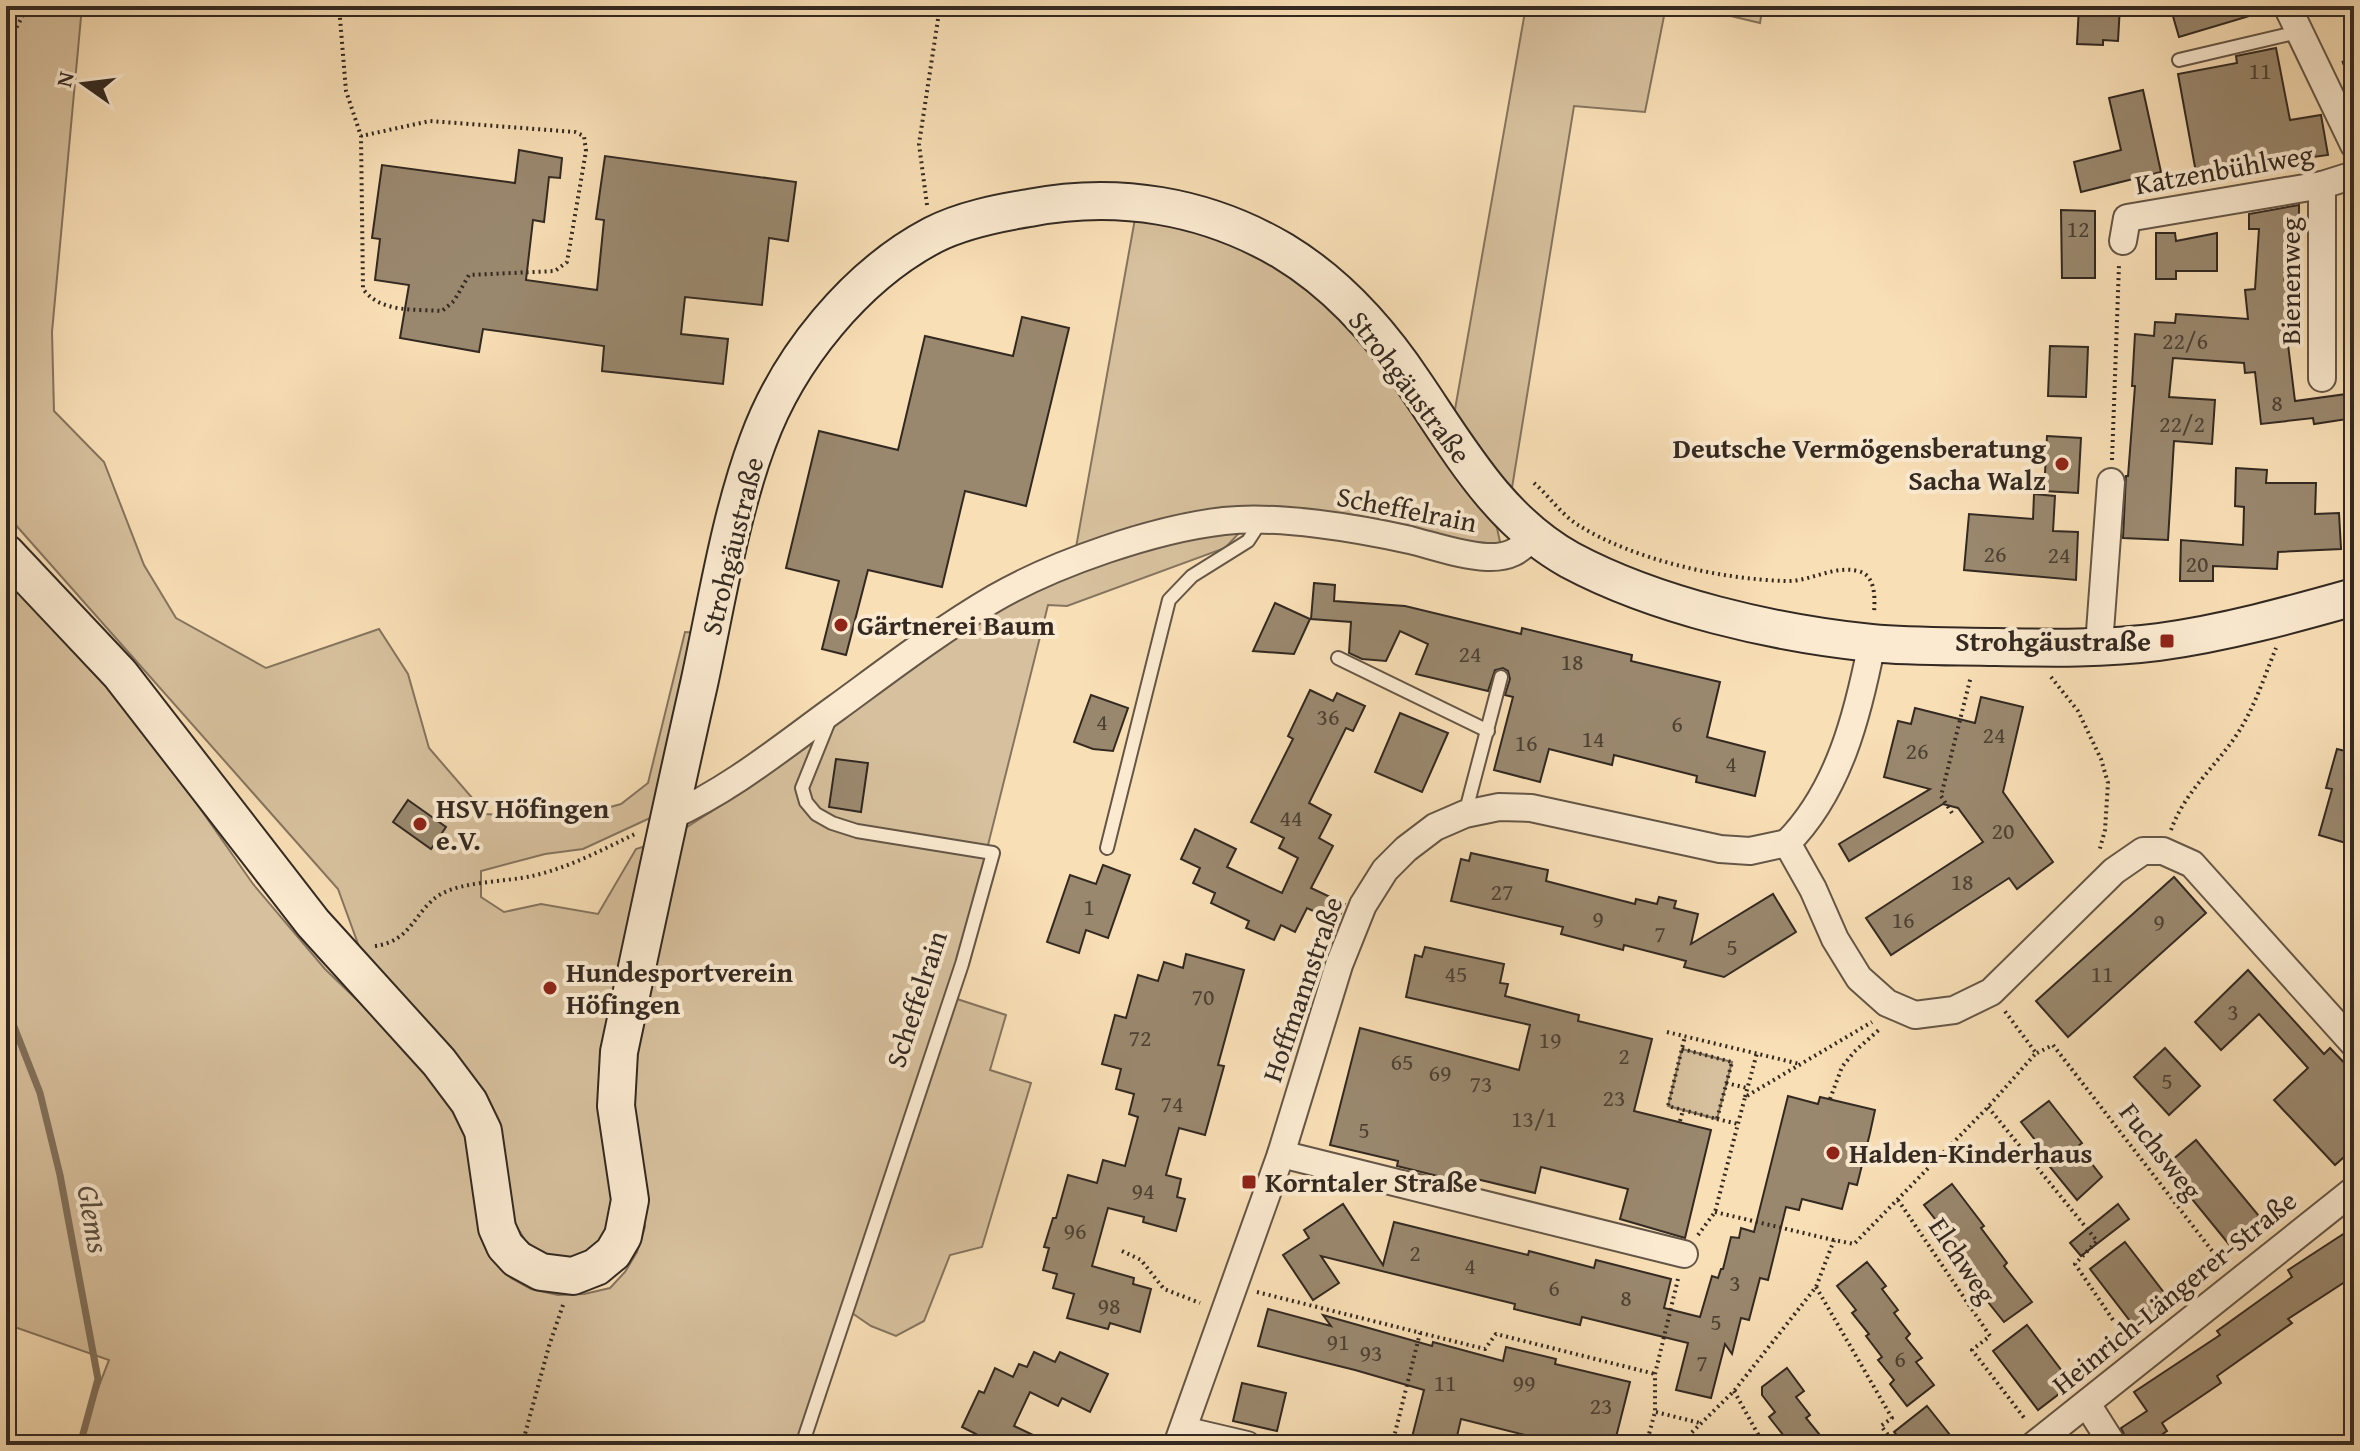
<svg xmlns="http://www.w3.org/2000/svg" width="2360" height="1451" font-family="'Gentium Book Plus',serif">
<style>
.green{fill:#d7c09d;stroke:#85745f;stroke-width:2}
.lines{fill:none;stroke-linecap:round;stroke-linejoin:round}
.stream{stroke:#82715c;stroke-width:7}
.building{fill:#9a886e;stroke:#332921;stroke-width:2}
.lane-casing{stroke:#645646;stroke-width:16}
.street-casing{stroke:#645646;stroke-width:30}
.secondary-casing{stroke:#332921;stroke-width:40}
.path{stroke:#332921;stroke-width:4;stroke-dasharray:2 4;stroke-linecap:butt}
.lane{stroke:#fbead0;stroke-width:12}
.street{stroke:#fbead0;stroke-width:26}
.secondary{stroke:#fbead0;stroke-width:36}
.poi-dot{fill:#8f2418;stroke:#fbead0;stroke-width:3}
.labels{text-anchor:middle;stroke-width:8;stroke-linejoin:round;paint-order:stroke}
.number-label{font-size:24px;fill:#4d4134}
.street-label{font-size:28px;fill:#332921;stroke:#fbead0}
.poi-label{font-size:28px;font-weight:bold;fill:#332921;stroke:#fbead0;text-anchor:start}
.water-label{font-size:30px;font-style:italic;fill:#5a4d3e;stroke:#fbead0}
</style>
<rect width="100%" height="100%" fill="#f9dfb6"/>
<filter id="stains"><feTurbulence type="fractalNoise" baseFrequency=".0025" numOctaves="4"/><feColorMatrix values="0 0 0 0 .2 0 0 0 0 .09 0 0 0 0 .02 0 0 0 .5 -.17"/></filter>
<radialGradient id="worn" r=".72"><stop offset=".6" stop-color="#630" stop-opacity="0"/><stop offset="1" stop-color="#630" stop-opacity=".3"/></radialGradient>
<g class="green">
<polygon points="6,6 82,6 52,332 54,411 104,462 144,565 176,618 266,668 379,629 408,674 429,748 486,814 549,819 585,814 621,804 648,783 685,632 700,633 661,813 583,849 545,854 481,871 481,897 504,912 541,904 598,914 636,849 655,843 614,1223 587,1256 563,1261 540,1254 525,1240 515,1224 510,1204 498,1137 369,974 338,889 6,514"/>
<polygon points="1526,6 1666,6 1645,112 1574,106 1511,494 1454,415"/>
<polygon points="1689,6 1763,6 1760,23"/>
<polygon points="1136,213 1175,218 1296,275 1386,362 1425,433 1497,528 1500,542 1487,549 1296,515 1075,553"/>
<polygon points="1241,531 1225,548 1067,606 1048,605 988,845 993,853 957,999 1006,1015 990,1070 1031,1083 982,1247 950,1255 924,1321 896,1336 871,1326 849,1311 803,1445 85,1445 82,1429 109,1360 6,1324 6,573 113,684 253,884 325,969 448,1088 471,1126 491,1252 511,1278 531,1289 558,1295 584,1294 610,1288 625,1272 637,1252 645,1227 630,1072 684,829 754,784 934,651 1003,605 1156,539"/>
<polygon points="1682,1049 1732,1062 1717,1119 1668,1106"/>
</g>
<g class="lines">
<polyline class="stream" points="6,1006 40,1093 60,1175 98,1379 80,1445"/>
</g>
<g class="building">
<polygon points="2079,6 2120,6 2118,41 2103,40 2103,45 2077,44"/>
<polygon points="2170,6 2266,6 2266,11 2179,37"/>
<polygon points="2276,48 2290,120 2321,115 2328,155 2248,166 2197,178 2178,74 2237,63 2236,56"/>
<polygon points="2143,90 2161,172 2081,192 2074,162 2121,150 2109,98"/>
<polygon points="519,150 562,158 560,178 549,177 544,222 533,220 526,280 597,290 604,220 596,219 605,156 796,182 788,241 769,238 762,305 685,297 681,334 728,339 723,384 602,371 604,346 483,329 479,352 400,338 409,285 375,280 380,239 372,238 382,165 515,183"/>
<polygon points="2299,205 2299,228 2288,228 2284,287 2288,286 2291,319 2285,320 2295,401 2354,393 2354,418 2314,424 2313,418 2261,424 2255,372 2245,373 2244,363 2173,358 2169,397 2215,400 2212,444 2174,441 2168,540 2123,538 2126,476 2128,476 2135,386 2132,386 2135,334 2154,336 2155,322 2175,323 2176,314 2248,319 2245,290 2255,289 2259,229 2249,229 2249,214"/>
<polygon points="2061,210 2095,211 2095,278 2062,278"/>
<polygon points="2156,233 2175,233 2176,241 2217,233 2217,271 2176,271 2176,279 2156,279"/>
<polygon points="1022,317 1069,328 1026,506 965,491 942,587 868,570 846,655 822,649 839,581 786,568 819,431 898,450 925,336 1013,356"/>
<polygon points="2050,346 2088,347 2086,397 2048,396"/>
<polygon points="2047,436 2081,438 2078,493 2044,491"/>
<polygon points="2236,468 2267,470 2266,483 2316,483 2315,514 2339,513 2341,549 2278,552 2277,569 2213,566 2213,581 2180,581 2181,540 2243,545 2244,507 2235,506"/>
<polygon points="2034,494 2055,496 2053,531 2078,532 2076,580 1964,570 1969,514 2033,519"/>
<polygon points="1314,583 1335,585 1334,601 1405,606 1521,634 1522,628 1632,655 1631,661 1720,682 1707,737 1765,752 1755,796 1696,782 1697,776 1614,755 1612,765 1549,749 1540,782 1494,770 1513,697 1505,695 1510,679 1508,671 1503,668 1495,670 1488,691 1416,674 1428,644 1400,631 1386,661 1362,659 1349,653 1351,622 1311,619"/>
<polygon points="1275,603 1310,619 1294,654 1253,651"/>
<polygon points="1310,690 1333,701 1337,693 1365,706 1353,731 1346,728 1309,803 1331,815 1319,838 1333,846 1311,888 1345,904 1337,922 1307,908 1295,932 1281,925 1274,940 1246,928 1249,921 1211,903 1215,893 1193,883 1200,868 1181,859 1195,829 1236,849 1227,867 1282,893 1298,858 1279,848 1284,838 1251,822 1293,739 1288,736"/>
<polygon points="1091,695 1128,708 1113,751 1093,749 1074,742"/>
<polygon points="1981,697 2023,707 2003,792 2053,862 2017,889 2009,878 1891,955 1866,918 1983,842 1958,808 1943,804 1849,861 1839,844 1930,789 1884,777 1898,721 1911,724 1915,708 1975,723"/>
<polygon points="1400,713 1448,733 1422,792 1375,772"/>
<polygon points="2337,749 2354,753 2354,842 2349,841 2349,844 2319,835 2332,789 2326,788"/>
<polygon points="836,759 868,763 861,812 829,807"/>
<polygon points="408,800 446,827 431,849 393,822"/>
<polygon points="1471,853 1548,870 1546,881 1635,904 1636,899 1657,904 1659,897 1676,901 1674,908 1698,914 1691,944 1773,894 1796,932 1724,977 1684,967 1686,961 1624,945 1623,950 1561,934 1563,927 1451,901 1461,859 1469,861"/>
<polygon points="1103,865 1130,875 1108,938 1086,930 1079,953 1047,942 1070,875 1096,884"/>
<polygon points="2174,877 2206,913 2068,1037 2036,1001"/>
<polygon points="1425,947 1504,964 1500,983 1508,984 1505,996 1579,1015 1578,1021 1652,1039 1634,1111 1711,1130 1685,1238 1620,1219 1628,1189 1541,1167 1535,1193 1468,1177 1466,1183 1397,1166 1398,1161 1330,1145 1360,1028 1519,1070 1530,1025 1406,997 1415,955 1422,957"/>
<polygon points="1186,954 1244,970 1218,1065 1224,1066 1205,1135 1179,1128 1166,1175 1181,1179 1177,1197 1185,1199 1176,1231 1143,1222 1144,1217 1108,1208 1092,1266 1134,1278 1133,1284 1151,1289 1140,1332 1110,1323 1108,1329 1067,1318 1074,1294 1053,1288 1057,1274 1043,1270 1049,1248 1044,1247 1053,1218 1056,1218 1068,1175 1097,1183 1103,1160 1125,1166 1138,1117 1129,1114 1134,1094 1116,1089 1121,1069 1102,1064 1115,1015 1126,1018 1138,975 1158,981 1164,962 1183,968"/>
<polygon points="2248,970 2324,1054 2330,1048 2354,1073 2354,1148 2335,1165 2274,1100 2308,1068 2259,1014 2221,1050 2195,1022"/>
<polygon points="2165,1048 2200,1086 2169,1115 2134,1077"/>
<polygon points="1788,1096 1818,1104 1820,1097 1875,1110 1870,1133 1857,1185 1849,1183 1842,1209 1802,1199 1799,1210 1786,1207 1768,1280 1760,1278 1749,1320 1741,1318 1732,1354 1725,1344 1711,1398 1676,1390 1688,1343 1582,1317 1580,1325 1514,1309 1515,1304 1321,1256 1339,1283 1313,1300 1283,1255 1309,1238 1304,1230 1343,1204 1383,1265 1394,1222 1528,1255 1529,1251 1594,1268 1596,1260 1671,1279 1664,1308 1700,1317 1712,1276 1718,1278 1721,1269 1723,1269 1731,1237 1739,1238 1741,1228 1754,1232"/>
<polygon points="2049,1101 2082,1143 2078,1146 2102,1177 2077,1200 2050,1167 2054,1164 2021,1122"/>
<polygon points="2196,1140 2264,1222 2232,1248 2165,1166"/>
<polygon points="1952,1184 1984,1226 1981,1228 2007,1263 2004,1266 2032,1302 2004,1322 1976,1287 1981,1284 1953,1250 1957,1247 1924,1205"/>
<polygon points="2118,1204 2129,1219 2081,1256 2070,1243"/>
<polygon points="2354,1227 2354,1276 2288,1319 2292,1323 2217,1376 2221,1383 2162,1423 2167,1431 2147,1445 2129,1445 2121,1428 2147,1411 2134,1392 2220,1335 2217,1331 2292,1277 2288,1270"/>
<polygon points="2125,1242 2172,1303 2137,1330 2090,1269"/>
<polygon points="1867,1262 1886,1286 1882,1289 1898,1310 1894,1313 1910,1334 1906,1338 1922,1358 1916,1362 1934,1385 1907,1406 1890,1384 1894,1380 1878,1360 1882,1357 1866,1336 1869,1334 1852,1313 1856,1310 1837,1286"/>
<polygon points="1268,1309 1331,1326 1323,1315 1432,1346 1433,1342 1503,1361 1506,1347 1556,1359 1555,1364 1630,1382 1614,1445 1565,1445 1461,1419 1455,1445 1410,1445 1424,1390 1355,1370 1258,1346"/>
<polygon points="2027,1325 2072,1384 2038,1410 1993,1351"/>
<polygon points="1034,1352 1055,1362 1060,1352 1108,1374 1090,1412 1062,1398 1058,1406 1030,1392 1014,1426 1054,1445 971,1445 976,1434 962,1427 979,1391 984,1393 995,1368 1013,1377 1019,1364 1027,1367"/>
<polygon points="1787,1368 1804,1391 1796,1397 1810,1415 1806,1418 1820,1435 1806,1445 1791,1445 1769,1417 1775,1412 1762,1395 1762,1387"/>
<polygon points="1242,1383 1286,1393 1277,1431 1233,1421"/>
<polygon points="1927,1406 1958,1445 1905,1445 1894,1432"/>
</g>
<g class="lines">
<defs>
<g id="lane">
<polyline points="2179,60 2298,32"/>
<polyline points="1338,658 1488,731"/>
<polyline points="1465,814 1501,677"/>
<polyline points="1107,848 1169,600 1192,576 1248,541 1261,521"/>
<polyline points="802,1445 962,964 993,853 857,831 832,823 816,814 806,802 802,788 831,716"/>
</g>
<g id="street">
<polyline points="2287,6 2354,145"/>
<polyline points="2123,241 2127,218 2322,185 2354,175"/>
<polyline points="2322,378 2322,185"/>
<polyline points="2099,645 2111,482"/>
<path d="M 669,817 C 730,790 782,747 836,708 C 888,670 940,630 995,598 C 1056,563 1154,529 1224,521 C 1278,515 1356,528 1410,540 C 1434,546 1462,556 1487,557 C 1510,558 1518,551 1534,537"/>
<polyline points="1787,843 1813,889 1835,939 1859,978 1887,1003 1915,1015 1954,1010 1991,992 2114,871 2143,851 2163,851 2192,864 2354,1044"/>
<path d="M 1787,843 C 1839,791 1858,714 1872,643"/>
<polyline points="1281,1154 1684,1254"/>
<polyline points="2087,1404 2113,1445"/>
<polyline points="1183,1430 1247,1445"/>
<polyline points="1177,1445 1281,1154 1339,965 1363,905 1385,870 1406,849 1435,827 1465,814 1499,807 1531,808 1720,849 1750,851 1787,843"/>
<polyline points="2034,1445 2354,1190"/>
</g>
<path id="secondary" d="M 6,553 L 120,674 L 313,923 L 439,1062 L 469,1102 L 483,1131 L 497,1228 L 505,1246 L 517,1259 L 541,1272 L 573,1276 L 596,1267 L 613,1253 L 623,1236 L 630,1200 L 616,1106 L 619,1052 C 645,929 671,807 699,684 C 716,606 730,515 758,441 C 788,359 855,276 933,235 C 962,220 998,213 1029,208 C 1117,191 1205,205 1283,251 C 1336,283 1380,332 1414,383 C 1459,449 1498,520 1570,560 C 1656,606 1774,633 1871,643 C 1912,647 1954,646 1996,647 C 2050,648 2105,649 2159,642 C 2225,633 2290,615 2354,597"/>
</defs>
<use href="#lane" class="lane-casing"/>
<use href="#street" class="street-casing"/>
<use href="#secondary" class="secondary-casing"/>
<g class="path">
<path d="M 339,6 L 346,91 L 361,136 L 363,289 C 381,313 414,309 442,311 L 454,301 L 469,275 L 555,271 L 567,262 L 586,151 L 584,136 L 575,132 L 430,121 L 361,136"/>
<polyline points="6,55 9,41 28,6"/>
<polyline points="2342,63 2354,59"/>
<polyline points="927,205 919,144 940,6"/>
<polyline points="2112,460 2119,265"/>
<path d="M 1534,483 C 1549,496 1561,514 1578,525 C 1634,560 1720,579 1785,581 C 1810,582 1833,565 1858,571 C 1876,575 1875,598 1874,613"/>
<polyline points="2051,677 2078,711 2101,759 2108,783 2105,830 2099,852"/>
<polyline points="1952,813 1941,796 1971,676"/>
<path d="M 2171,830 C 2185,790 2220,763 2241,728 C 2256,703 2265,675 2276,648"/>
<path d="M 375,946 C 413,941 414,910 441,894 C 465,881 505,882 532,876 C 568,868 602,850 635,834"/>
<polyline points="1667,1032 1800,1064"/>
<polyline points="1682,1049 1732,1062 1717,1119 1668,1106 1685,1036"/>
<polyline points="2037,1053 2053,1045 2223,1265"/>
<polyline points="1726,1083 1747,1088"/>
<polyline points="1745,1097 1757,1053"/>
<polyline points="1830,1099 1842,1067 1854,1052 1881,1028"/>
<polyline points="1988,1107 2097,1241 2075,1264 2126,1339"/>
<polyline points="1717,1119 1738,1124"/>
<polyline points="1680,1121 1683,1110"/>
<polyline points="1898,1200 1990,1336 1972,1350 2025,1419"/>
<polyline points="1715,1212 1833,1240"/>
<polyline points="1698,1235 1715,1212 1745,1097 1872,1022"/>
<polyline points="1122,1251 1141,1260 1164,1289 1200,1303"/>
<polyline points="1816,1287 1892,1418 1881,1426 1896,1445"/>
<polyline points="1257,1292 1485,1349 1496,1334 1655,1374"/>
<polyline points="1734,1391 1764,1445"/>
<polyline points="1656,1412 1700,1423"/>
<polyline points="522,1445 549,1346 563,1305"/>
<polyline points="1392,1445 1420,1333"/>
<polyline points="1646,1445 1655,1412 1655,1374 1678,1279"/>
<polyline points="1679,1445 1734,1391 1816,1287 1834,1240 1854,1244 1988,1107 2036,1053 2004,1010"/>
</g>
<use href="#lane" class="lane"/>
<use href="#street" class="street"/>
<use href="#secondary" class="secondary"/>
</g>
<g class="poi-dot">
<circle cx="2062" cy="464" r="8"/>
<circle cx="841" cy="625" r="8"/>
<rect x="2159" y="633" width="16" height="16" rx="4"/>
<circle cx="420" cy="824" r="8"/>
<circle cx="550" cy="988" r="8"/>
<circle cx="1833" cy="1153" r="8"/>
<rect x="1241" y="1174" width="16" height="16" rx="4"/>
</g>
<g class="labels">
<g class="number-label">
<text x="2260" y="79">11</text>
<text x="2078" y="237">12</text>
<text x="2185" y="349">22/6</text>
<text x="2277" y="411">8</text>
<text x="2182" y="432">22/2</text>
<text x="1995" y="562">26</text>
<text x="2059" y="563">24</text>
<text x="2197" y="572">20</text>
<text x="1470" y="662">24</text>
<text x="1572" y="670">18</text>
<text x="1328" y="725">36</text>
<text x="1102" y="730">4</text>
<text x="1677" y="732">6</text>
<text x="1994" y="743">24</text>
<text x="1593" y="747">14</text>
<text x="1526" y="751">16</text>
<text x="1917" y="759">26</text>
<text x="1731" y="772">4</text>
<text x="1291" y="826">44</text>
<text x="2003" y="839">20</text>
<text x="1962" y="890">18</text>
<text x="1502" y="900">27</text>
<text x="1089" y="915">1</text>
<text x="1598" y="927">9</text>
<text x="1903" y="928">16</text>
<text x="2159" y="930">9</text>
<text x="1660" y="942">7</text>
<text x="1732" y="955">5</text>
<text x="1456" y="982">45</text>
<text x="2102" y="982">11</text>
<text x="1203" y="1005">70</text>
<text x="2233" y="1020">3</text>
<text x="1140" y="1046">72</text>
<text x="1550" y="1048">19</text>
<text x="1624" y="1064">2</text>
<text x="1402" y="1070">65</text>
<text x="1440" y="1081">69</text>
<text x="2167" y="1089">5</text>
<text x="1481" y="1092">73</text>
<text x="1614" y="1106">23</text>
<text x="1172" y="1112">74</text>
<text x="1534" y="1127">13/1</text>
<text x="1364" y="1138">5</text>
<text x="1143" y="1199">94</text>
<text x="1075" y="1239">96</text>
<text x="1415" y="1261">2</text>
<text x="1470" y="1274">4</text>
<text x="1735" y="1291">3</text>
<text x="1554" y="1296">6</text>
<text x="1626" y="1306">8</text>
<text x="1109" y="1314">98</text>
<text x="1716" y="1330">5</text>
<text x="1338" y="1350">91</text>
<text x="1371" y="1361">93</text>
<text x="1900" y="1367">6</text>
<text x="1702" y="1371">7</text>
<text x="1445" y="1391">11</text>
<text x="1524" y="1391">99</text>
<text x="1601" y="1414">23</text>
</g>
<g class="street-label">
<text transform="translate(2224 169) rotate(-10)" y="10">Katzenbühlweg</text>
<text transform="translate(2290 281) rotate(-90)" y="10">Bienenweg</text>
<text transform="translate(1410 387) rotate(53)" y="10">Strohgäustraße</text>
<text transform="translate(1407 509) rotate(11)" y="10">Scheffelrain</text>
<text transform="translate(732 546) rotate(-76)" y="10">Strohgäustraße</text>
<text transform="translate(1302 989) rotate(-71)" y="10">Hoffmannstraße</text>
<text transform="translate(916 999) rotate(-72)" y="10">Scheffelrain</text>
<text transform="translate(2161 1151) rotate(52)" y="10">Fuchsweg</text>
<text transform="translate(1963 1260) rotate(56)" y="10">Elchweg</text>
<text transform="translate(2174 1292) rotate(-39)" y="10">Heinrich-Längerer-Straße</text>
</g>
<g class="poi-label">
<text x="2046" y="458" text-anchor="end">Deutsche Vermögensberatung<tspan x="2046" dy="32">Sacha Walz</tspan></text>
<text x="857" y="635">Gärtnerei Baum</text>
<text x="2151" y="651" text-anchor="end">Strohgäustraße</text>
<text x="436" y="818">HSV Höfingen<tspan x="436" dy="32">e.V.</tspan></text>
<text x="566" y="982">Hundesportverein<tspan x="566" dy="32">Höfingen</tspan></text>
<text x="1849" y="1163">Halden-Kinderhaus</text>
<text x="1265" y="1192">Korntaler Straße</text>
</g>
<g class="water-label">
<text transform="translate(93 1219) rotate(80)" y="10">Glems</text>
</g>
</g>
<rect width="2360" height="1451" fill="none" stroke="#f9dfb6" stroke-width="32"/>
<rect x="8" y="8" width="2344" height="1435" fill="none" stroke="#332921" stroke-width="4"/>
<rect x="16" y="16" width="2328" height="1419" fill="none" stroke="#332921" stroke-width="2"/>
<g transform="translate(84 84) rotate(284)" stroke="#fbead0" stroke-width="6" paint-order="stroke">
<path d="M0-6L14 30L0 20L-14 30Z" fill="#332921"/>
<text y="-12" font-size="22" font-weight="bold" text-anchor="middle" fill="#332921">N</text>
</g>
<rect width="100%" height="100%" filter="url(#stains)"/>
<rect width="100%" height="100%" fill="url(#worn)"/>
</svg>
